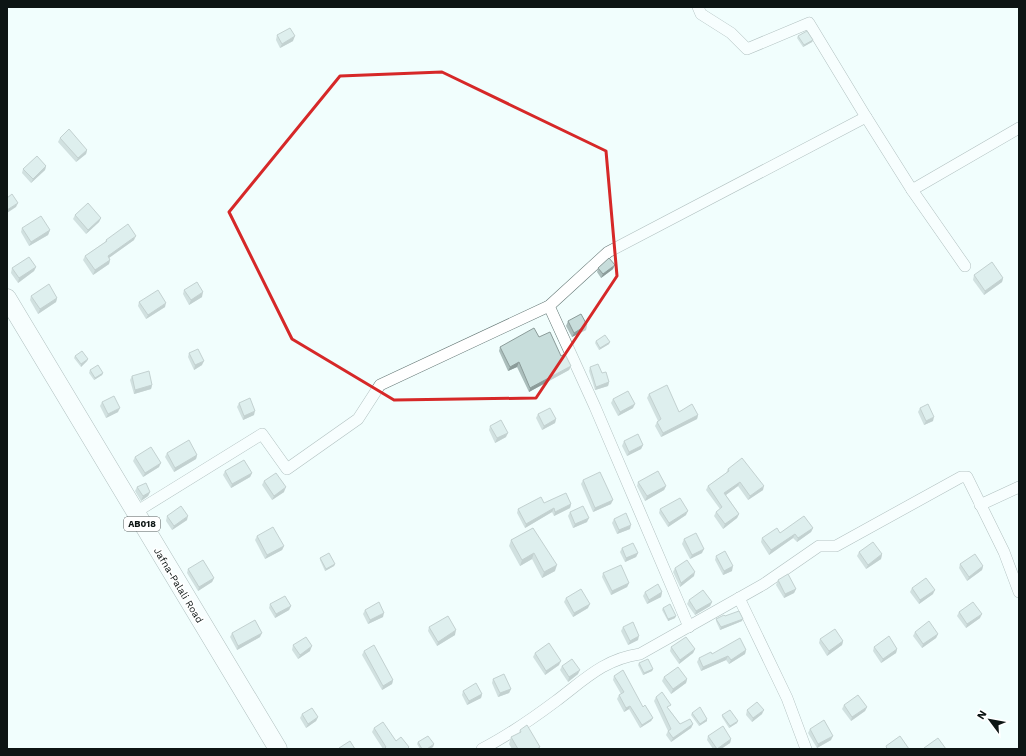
<svg xmlns="http://www.w3.org/2000/svg" width="1026" height="756" font-family="'Work Sans',sans-serif">
<style>
.lines{fill:none;stroke-linecap:round;stroke-linejoin:round}
.street-casing{stroke:#647775;stroke-width:12}
.primary-casing{stroke:#647775;stroke-width:19}
.street{stroke:#fff;stroke-width:11}
.primary{stroke:#fff;stroke-width:18}
.wall{fill:#abbebc}
.shaded-wall{fill:#8b9b99}
.building{fill:#c7dddb;stroke:#8b9b99}
.marked{fill:none;stroke:#d62828;stroke-width:3;stroke-linejoin:round}
.labels{text-anchor:middle;stroke-width:3.5;stroke-linejoin:round;paint-order:stroke}
.shield{fill:#fff;stroke:#565b5a;stroke-width:1}
.shield-label{font-size:9px;font-weight:bold;fill:#0d1514}
.street-label{font-size:10px;fill:#0d1514;stroke:#fff}
</style>
<rect width="100%" height="100%" fill="#f1fefd"/>
<g class="lines">
<defs>
<g id="street">
<polyline points="698,7 701,14 731,33 747,49 809,23 866,117"/>
<polyline points="912,190 1019,128"/>
<polyline points="549,306 595,407 689,627"/>
<polyline points="980,505 1019,487"/>
<polyline points="136,512 262,434 287,469 358,419 380,385 549,306 608,252 866,117 912,190 965,266"/>
<polyline points="739,598 787,698 806,749"/>
<path d="M 482,749 C 509,735 532,719 556,701 C 584,680 604,659 640,654 L 764,584 L 819,546 L 836,546 L 961,477 L 967,477 L 1004,552 L 1019,592"/>
</g>
<polyline id="primary" points="7,298 278,749"/>
</defs>
<use href="#street" class="street-casing"/>
<use href="#primary" class="primary-casing"/>
<use href="#street" class="street"/>
<use href="#primary" class="primary"/>
</g>
<g class="wall">
<polygon points="277,35 293,41 280,48 276,40"/>
<polygon points="798,36 813,40 812,42 803,47 797,38"/>
<polygon points="60,138 87,150 86,154 76,162 58,142"/>
<polygon points="46,166 45,170 31,183 22,173 23,169"/>
<polygon points="75,215 101,218 99,222 86,234 73,219"/>
<polygon points="22,228 50,230 48,235 29,246 21,232"/>
<polygon points="106,240 134,240 109,258 110,260 109,264 93,275 83,260 85,256 105,242"/>
<polygon points="36,267 34,271 18,283 11,273 12,268"/>
<polygon points="598,268 613,269 601,278 597,272"/>
<polygon points="974,275 1003,278 1002,282 984,295 973,280"/>
<polygon points="184,290 202,297 189,305 183,294"/>
<polygon points="31,296 57,298 56,302 38,314 30,300"/>
<polygon points="139,302 165,307 146,319 138,306"/>
<polygon points="568,321 587,325 586,330 572,337 566,326"/>
<polygon points="539,337 561,356 571,366 569,370 529,392 517,367 508,371 499,351 500,347"/>
<polygon points="596,341 609,344 599,350 595,343"/>
<polygon points="189,353 202,365 194,370 188,357"/>
<polygon points="75,356 88,359 87,361 81,367 74,358"/>
<polygon points="590,367 602,373 609,382 608,386 595,390 589,371"/>
<polygon points="90,370 103,373 102,375 94,380 89,373"/>
<polygon points="132,376 152,385 151,389 134,394 130,380"/>
<polygon points="649,394 679,412 698,415 697,419 661,437 655,426 657,422 658,421 647,398"/>
<polygon points="613,399 633,408 618,416 611,403"/>
<polygon points="102,402 118,412 106,418 100,406"/>
<polygon points="239,403 254,415 243,420 237,407"/>
<polygon points="920,408 933,421 924,425 918,412"/>
<polygon points="538,414 556,419 555,423 542,430 536,418"/>
<polygon points="490,426 506,437 495,443 489,430"/>
<polygon points="624,441 643,445 641,449 627,456 622,446"/>
<polygon points="167,453 197,455 196,459 174,472 165,457"/>
<polygon points="135,457 159,467 143,477 133,461"/>
<polygon points="728,469 763,490 748,500 738,486 726,495 739,514 737,518 723,529 714,516 716,512 720,509 706,490 708,486 726,473"/>
<polygon points="225,471 252,473 250,477 231,488 223,475"/>
<polygon points="583,480 611,504 593,512 581,484"/>
<polygon points="264,481 284,492 272,500 262,485"/>
<polygon points="638,482 666,486 664,490 645,501 637,486"/>
<polygon points="137,487 150,492 148,496 141,501 135,491"/>
<polygon points="544,503 571,504 570,508 554,516 552,512 525,528 517,513 518,509"/>
<polygon points="660,509 686,515 668,527 659,513"/>
<polygon points="570,512 587,522 573,528 568,516"/>
<polygon points="167,516 187,520 172,530 166,521"/>
<polygon points="614,519 630,529 617,534 612,523"/>
<polygon points="533,528 555,571 542,578 532,559 520,566 509,546 511,540"/>
<polygon points="813,528 811,532 797,542 793,538 769,555 761,542 762,538 780,533"/>
<polygon points="257,536 284,546 282,550 265,559 255,540"/>
<polygon points="684,539 702,553 690,559 682,544"/>
<polygon points="622,548 638,553 636,557 625,562 620,552"/>
<polygon points="859,552 882,554 881,559 866,569 857,556"/>
<polygon points="716,556 732,571 723,575 715,560"/>
<polygon points="320,558 335,564 334,566 325,571 320,560"/>
<polygon points="960,564 983,566 982,570 967,581 959,568"/>
<polygon points="675,568 694,576 680,587 673,572"/>
<polygon points="188,569 214,578 212,582 198,591 187,573"/>
<polygon points="603,573 629,583 627,587 611,595 602,577"/>
<polygon points="778,580 796,589 794,593 784,598 776,585"/>
<polygon points="912,588 933,594 919,604 910,592"/>
<polygon points="645,592 662,592 661,597 647,604 643,596"/>
<polygon points="566,598 588,608 573,617 564,602"/>
<polygon points="689,600 712,602 710,606 695,615 687,604"/>
<polygon points="270,604 291,606 289,610 275,618 269,608"/>
<polygon points="663,608 675,618 668,621 662,610"/>
<polygon points="365,610 383,617 368,624 363,614"/>
<polygon points="959,612 980,618 966,628 957,616"/>
<polygon points="725,616 742,621 720,630 716,621 716,619"/>
<polygon points="429,627 455,635 437,646 428,631"/>
<polygon points="623,627 638,640 628,645 621,631"/>
<polygon points="915,632 938,634 936,638 922,648 913,636"/>
<polygon points="232,633 260,637 237,650 230,637"/>
<polygon points="820,639 843,641 842,645 827,656 819,643"/>
<polygon points="293,645 310,651 298,659 292,650"/>
<polygon points="671,647 695,649 693,653 679,664 670,651"/>
<polygon points="874,647 897,649 896,653 881,663 873,651"/>
<polygon points="746,650 745,654 729,664 726,660 701,671 697,662 699,658 712,654"/>
<polygon points="364,651 393,680 392,684 382,690 362,655"/>
<polygon points="535,653 559,665 545,675 533,657"/>
<polygon points="639,663 653,669 652,671 643,675 638,665"/>
<polygon points="562,666 578,674 568,682 560,670"/>
<polygon points="614,676 653,718 651,721 640,728 629,709 624,712 617,699 619,695 621,694 613,680"/>
<polygon points="664,677 687,679 686,683 671,694 662,681"/>
<polygon points="493,679 511,689 509,693 498,697 492,683"/>
<polygon points="463,691 482,694 481,698 467,705 462,695"/>
<polygon points="656,697 669,709 680,724 693,724 691,728 671,742 666,735 668,731 654,701"/>
<polygon points="844,705 867,707 865,711 851,721 842,709"/>
<polygon points="747,710 762,714 752,722 746,715"/>
<polygon points="692,713 707,721 699,726 691,715"/>
<polygon points="302,714 318,717 316,721 306,728 300,718"/>
<polygon points="722,715 737,723 729,728 722,717"/>
<polygon points="374,728 396,741 409,747 409,749 383,749 372,732"/>
<polygon points="810,729 831,740 817,748 808,733"/>
<polygon points="520,730 540,749 512,749 509,744 511,737 519,733"/>
<polygon points="708,736 731,739 730,743 721,749 713,749 707,740"/>
<polygon points="418,742 434,744 433,747 429,749 420,749 417,744"/>
</g>
<g class="shaded-wall">
<polygon points="295,36 293,41 280,48 282,44"/>
<polygon points="813,40 812,42 803,47 804,45"/>
<polygon points="87,150 86,154 76,162 78,158"/>
<polygon points="46,166 45,170 31,183 33,179"/>
<polygon points="18,203 16,207 7,213 7,210"/>
<polygon points="101,218 99,222 86,234 88,230"/>
<polygon points="50,230 48,235 29,246 31,242"/>
<polygon points="136,236 134,240 106,260 108,256"/>
<polygon points="110,260 109,264 93,275 95,270"/>
<polygon points="615,265 613,269 601,278 603,274"/>
<polygon points="36,267 34,271 18,283 19,278"/>
<polygon points="1003,278 1002,282 984,295 985,291"/>
<polygon points="203,292 202,297 189,305 191,300"/>
<polygon points="57,298 56,302 38,314 40,309"/>
<polygon points="166,303 165,307 146,319 148,315"/>
<polygon points="587,325 586,330 572,337 574,333"/>
<polygon points="610,342 609,344 599,350 600,348"/>
<polygon points="88,359 87,361 81,367 81,364"/>
<polygon points="204,361 202,365 194,370 195,365"/>
<polygon points="519,362 517,367 508,371 510,367"/>
<polygon points="571,366 569,370 529,392 530,388"/>
<polygon points="103,373 102,375 94,380 95,378"/>
<polygon points="609,382 608,386 595,390 596,387"/>
<polygon points="152,385 151,389 134,394 135,390"/>
<polygon points="635,404 633,408 618,416 620,412"/>
<polygon points="120,408 118,412 106,418 108,414"/>
<polygon points="255,411 254,415 243,420 244,416"/>
<polygon points="698,415 697,419 661,437 663,433"/>
<polygon points="934,417 933,421 924,425 926,421"/>
<polygon points="556,419 555,423 542,430 544,426"/>
<polygon points="508,433 506,437 495,443 497,438"/>
<polygon points="643,445 641,449 627,456 629,452"/>
<polygon points="197,455 196,459 174,472 175,468"/>
<polygon points="161,463 159,467 143,477 145,473"/>
<polygon points="252,473 250,477 231,488 232,484"/>
<polygon points="740,482 738,486 723,497 724,493"/>
<polygon points="666,486 664,490 645,501 647,496"/>
<polygon points="764,486 763,490 748,500 750,496"/>
<polygon points="286,487 284,492 272,500 274,496"/>
<polygon points="150,492 148,496 141,501 143,496"/>
<polygon points="613,500 611,504 593,512 595,508"/>
<polygon points="571,504 570,508 554,516 555,512"/>
<polygon points="554,508 552,512 525,528 526,524"/>
<polygon points="688,511 686,515 668,527 669,523"/>
<polygon points="739,514 737,518 723,529 725,524"/>
<polygon points="188,516 187,520 172,530 174,526"/>
<polygon points="589,518 587,522 573,528 575,524"/>
<polygon points="631,525 630,529 617,534 619,530"/>
<polygon points="813,528 811,532 797,542 798,538"/>
<polygon points="795,534 793,538 769,555 771,550"/>
<polygon points="284,546 282,550 265,559 267,555"/>
<polygon points="704,549 702,553 690,559 692,555"/>
<polygon points="534,553 532,559 520,566 522,560"/>
<polygon points="638,553 636,557 625,562 626,558"/>
<polygon points="882,554 881,559 866,569 868,565"/>
<polygon points="335,564 334,566 325,571 326,569"/>
<polygon points="557,565 555,571 542,578 544,572"/>
<polygon points="733,566 732,571 723,575 724,571"/>
<polygon points="983,566 982,570 967,581 969,577"/>
<polygon points="695,572 694,576 680,587 681,583"/>
<polygon points="214,578 212,582 198,591 199,587"/>
<polygon points="629,583 627,587 611,595 612,591"/>
<polygon points="796,589 794,593 784,598 785,594"/>
<polygon points="935,590 933,594 919,604 920,600"/>
<polygon points="662,592 661,597 647,604 649,600"/>
<polygon points="712,602 710,606 695,615 696,611"/>
<polygon points="590,604 588,608 573,617 574,613"/>
<polygon points="291,606 289,610 275,618 276,614"/>
<polygon points="384,613 383,617 368,624 370,620"/>
<polygon points="982,614 980,618 966,628 967,624"/>
<polygon points="676,616 675,618 668,621 668,619"/>
<polygon points="743,619 742,621 720,630 721,627"/>
<polygon points="456,630 455,635 437,646 438,642"/>
<polygon points="262,633 260,637 237,650 238,646"/>
<polygon points="938,634 936,638 922,648 923,644"/>
<polygon points="639,636 638,640 628,645 630,641"/>
<polygon points="843,641 842,645 827,656 829,651"/>
<polygon points="312,646 310,651 298,659 300,655"/>
<polygon points="695,649 693,653 679,664 680,660"/>
<polygon points="897,649 896,653 881,663 883,659"/>
<polygon points="746,650 745,654 729,664 731,660"/>
<polygon points="728,656 726,660 701,671 703,667"/>
<polygon points="561,661 559,665 545,675 546,671"/>
<polygon points="653,669 652,671 643,675 644,673"/>
<polygon points="580,670 578,674 568,682 569,677"/>
<polygon points="687,679 686,683 671,694 673,689"/>
<polygon points="393,680 392,684 382,690 383,686"/>
<polygon points="511,689 509,693 498,697 500,693"/>
<polygon points="482,694 481,698 467,705 469,701"/>
<polygon points="630,706 629,709 624,712 626,708"/>
<polygon points="867,707 865,711 851,721 852,717"/>
<polygon points="764,710 762,714 752,722 753,718"/>
<polygon points="318,717 316,721 306,728 308,724"/>
<polygon points="653,718 651,721 640,728 642,725"/>
<polygon points="707,719 707,721 699,726 700,724"/>
<polygon points="738,721 737,723 729,728 730,726"/>
<polygon points="693,724 691,728 671,742 673,738"/>
<polygon points="833,736 831,740 817,748 818,744"/>
<polygon points="731,739 730,743 721,749 717,749"/>
<polygon points="434,744 433,747 429,749 427,749"/>
</g>
<g class="building">
<polygon points="290,28 295,36 282,44 277,35"/>
<polygon points="807,31 813,40 804,45 798,36"/>
<polygon points="69,129 87,150 78,158 60,138"/>
<polygon points="37,156 46,166 33,179 23,169"/>
<polygon points="12,194 18,203 7,210 7,198"/>
<polygon points="88,203 101,218 88,230 75,215"/>
<polygon points="41,216 50,230 31,242 22,228"/>
<polygon points="128,224 136,236 108,256 110,260 95,270 85,256 107,241 106,240"/>
<polygon points="29,257 36,267 19,278 12,268"/>
<polygon points="609,258 615,265 603,274 598,268"/>
<polygon points="992,262 1003,278 985,291 974,275"/>
<polygon points="197,282 203,292 191,300 184,290"/>
<polygon points="49,284 57,298 40,309 31,296"/>
<polygon points="158,290 166,303 148,315 139,302"/>
<polygon points="581,314 587,325 574,333 568,321"/>
<polygon points="534,328 539,337 550,332 561,356 565,354 571,366 530,388 519,362 510,367 500,347"/>
<polygon points="605,335 610,342 600,348 596,341"/>
<polygon points="198,349 204,361 195,365 189,353"/>
<polygon points="82,351 88,359 81,364 75,356"/>
<polygon points="598,364 602,373 606,372 609,382 596,387 590,367"/>
<polygon points="98,365 103,373 95,378 90,370"/>
<polygon points="149,371 152,385 135,390 132,376"/>
<polygon points="667,385 679,412 692,404 698,415 663,433 657,422 661,419 649,394"/>
<polygon points="628,391 635,404 620,412 613,399"/>
<polygon points="114,396 120,408 108,414 102,402"/>
<polygon points="250,398 255,411 244,416 239,403"/>
<polygon points="928,404 934,417 926,421 920,408"/>
<polygon points="550,408 556,419 544,426 538,414"/>
<polygon points="501,420 508,433 497,438 490,426"/>
<polygon points="638,434 643,445 629,452 624,441"/>
<polygon points="189,440 197,455 175,468 167,453"/>
<polygon points="151,447 161,463 145,473 135,457"/>
<polygon points="742,458 764,486 750,496 740,482 724,493 739,514 725,524 716,512 722,507 708,486 729,471 728,469"/>
<polygon points="244,460 252,473 232,484 225,471"/>
<polygon points="658,471 666,486 647,496 638,482"/>
<polygon points="600,472 613,500 595,508 583,480"/>
<polygon points="276,473 286,487 274,496 264,481"/>
<polygon points="146,483 150,492 143,496 137,487"/>
<polygon points="566,493 571,504 555,512 554,508 526,524 518,509 541,497 544,503"/>
<polygon points="680,498 688,511 669,523 660,509"/>
<polygon points="181,506 188,516 174,526 167,516"/>
<polygon points="583,506 589,518 575,524 570,512"/>
<polygon points="626,513 631,525 619,530 614,519"/>
<polygon points="804,516 813,528 798,538 795,534 771,550 762,538 777,528 780,533"/>
<polygon points="273,527 284,546 267,555 257,536"/>
<polygon points="533,528 557,565 544,572 534,553 522,560 511,540"/>
<polygon points="696,533 704,549 692,555 684,539"/>
<polygon points="873,542 882,554 868,565 859,552"/>
<polygon points="633,543 638,553 626,558 622,548"/>
<polygon points="725,551 733,566 724,571 716,556"/>
<polygon points="329,553 335,564 326,569 320,558"/>
<polygon points="975,554 983,566 969,577 960,564"/>
<polygon points="203,560 214,578 199,587 188,569"/>
<polygon points="687,560 695,572 681,583 675,568"/>
<polygon points="621,565 629,583 612,591 603,573"/>
<polygon points="788,574 796,589 785,594 778,580"/>
<polygon points="926,578 935,590 920,600 912,588"/>
<polygon points="658,584 662,592 649,600 645,592"/>
<polygon points="581,589 590,604 574,613 566,598"/>
<polygon points="703,590 712,602 696,611 689,600"/>
<polygon points="285,596 291,606 276,614 270,604"/>
<polygon points="379,602 384,613 370,620 365,610"/>
<polygon points="973,602 982,614 967,624 959,612"/>
<polygon points="670,604 676,616 668,619 663,608"/>
<polygon points="739,611 743,619 721,627 716,619 724,615 725,616"/>
<polygon points="448,616 456,630 438,642 429,627"/>
<polygon points="255,620 262,633 238,646 232,633"/>
<polygon points="929,621 938,634 923,644 915,632"/>
<polygon points="633,622 639,636 630,641 623,627"/>
<polygon points="835,629 843,641 829,651 820,639"/>
<polygon points="889,636 897,649 883,659 874,647"/>
<polygon points="306,637 312,646 300,655 293,645"/>
<polygon points="686,637 695,649 680,660 671,647"/>
<polygon points="740,638 746,650 731,660 728,656 703,667 699,658 711,652 712,654"/>
<polygon points="549,643 561,661 546,671 535,653"/>
<polygon points="374,645 393,680 383,686 364,651"/>
<polygon points="572,659 580,670 569,677 562,666"/>
<polygon points="648,659 653,669 644,673 639,663"/>
<polygon points="678,667 687,679 673,689 664,677"/>
<polygon points="623,670 643,707 645,705 653,718 642,725 630,706 626,708 619,695 624,692 614,676"/>
<polygon points="504,674 511,689 500,693 493,679"/>
<polygon points="476,683 482,694 469,701 463,691"/>
<polygon points="662,692 671,705 667,707 680,724 690,719 693,724 673,738 668,731 671,729 656,697"/>
<polygon points="858,695 867,707 852,717 844,705"/>
<polygon points="757,702 764,710 753,718 747,710"/>
<polygon points="700,707 707,719 700,724 692,713"/>
<polygon points="312,708 318,717 308,724 302,714"/>
<polygon points="730,710 738,721 730,726 722,715"/>
<polygon points="824,720 833,736 818,744 810,729"/>
<polygon points="383,722 396,741 401,737 409,747 407,749 384,749 386,747 374,728"/>
<polygon points="527,725 540,747 537,749 518,749 511,737 521,732 520,730"/>
<polygon points="723,726 731,739 717,749 708,736"/>
<polygon points="428,736 434,744 427,749 422,749 418,742"/>
<polygon points="900,736 909,749 887,749 886,746"/>
<polygon points="938,738 946,749 925,749 924,748"/>
<polygon points="350,741 355,749 340,749 339,748"/>
</g>
<path d="M0 0H1026V756H0ZM 442,72 L 606,151 L 617,276 L 536,398 L 394,400 L 292,339 L 229,212 L 340,76 Z" fill="#f1fefd" fill-opacity=".55" fill-rule="evenodd"/>
<path class="marked" d="M 442,72 L 606,151 L 617,276 L 536,398 L 394,400 L 292,339 L 229,212 L 340,76 Z"/>
<g class="labels">
<rect class="shield" x="124" y="517" width="36" height="14" rx="3"/>
<g class="shield-label">
<text x="142" y="527">AB018</text>
</g>
<g class="street-label">
<text transform="translate(179 585) rotate(59)" y="4">Jafna-Palali Road</text>
</g>
</g>
<rect width="1026" height="756" fill="none" stroke="#0d1514" stroke-width="16"/>
<g transform="translate(990 720) rotate(302)" stroke="#ffffff" stroke-width="3" paint-order="stroke">
<path d="M0-3L7 15L0 10L-7 15Z" fill="#0d1514"/>
<text y="-6" font-size="11" font-weight="bold" text-anchor="middle" fill="#0d1514">N</text>
</g>
</svg>
